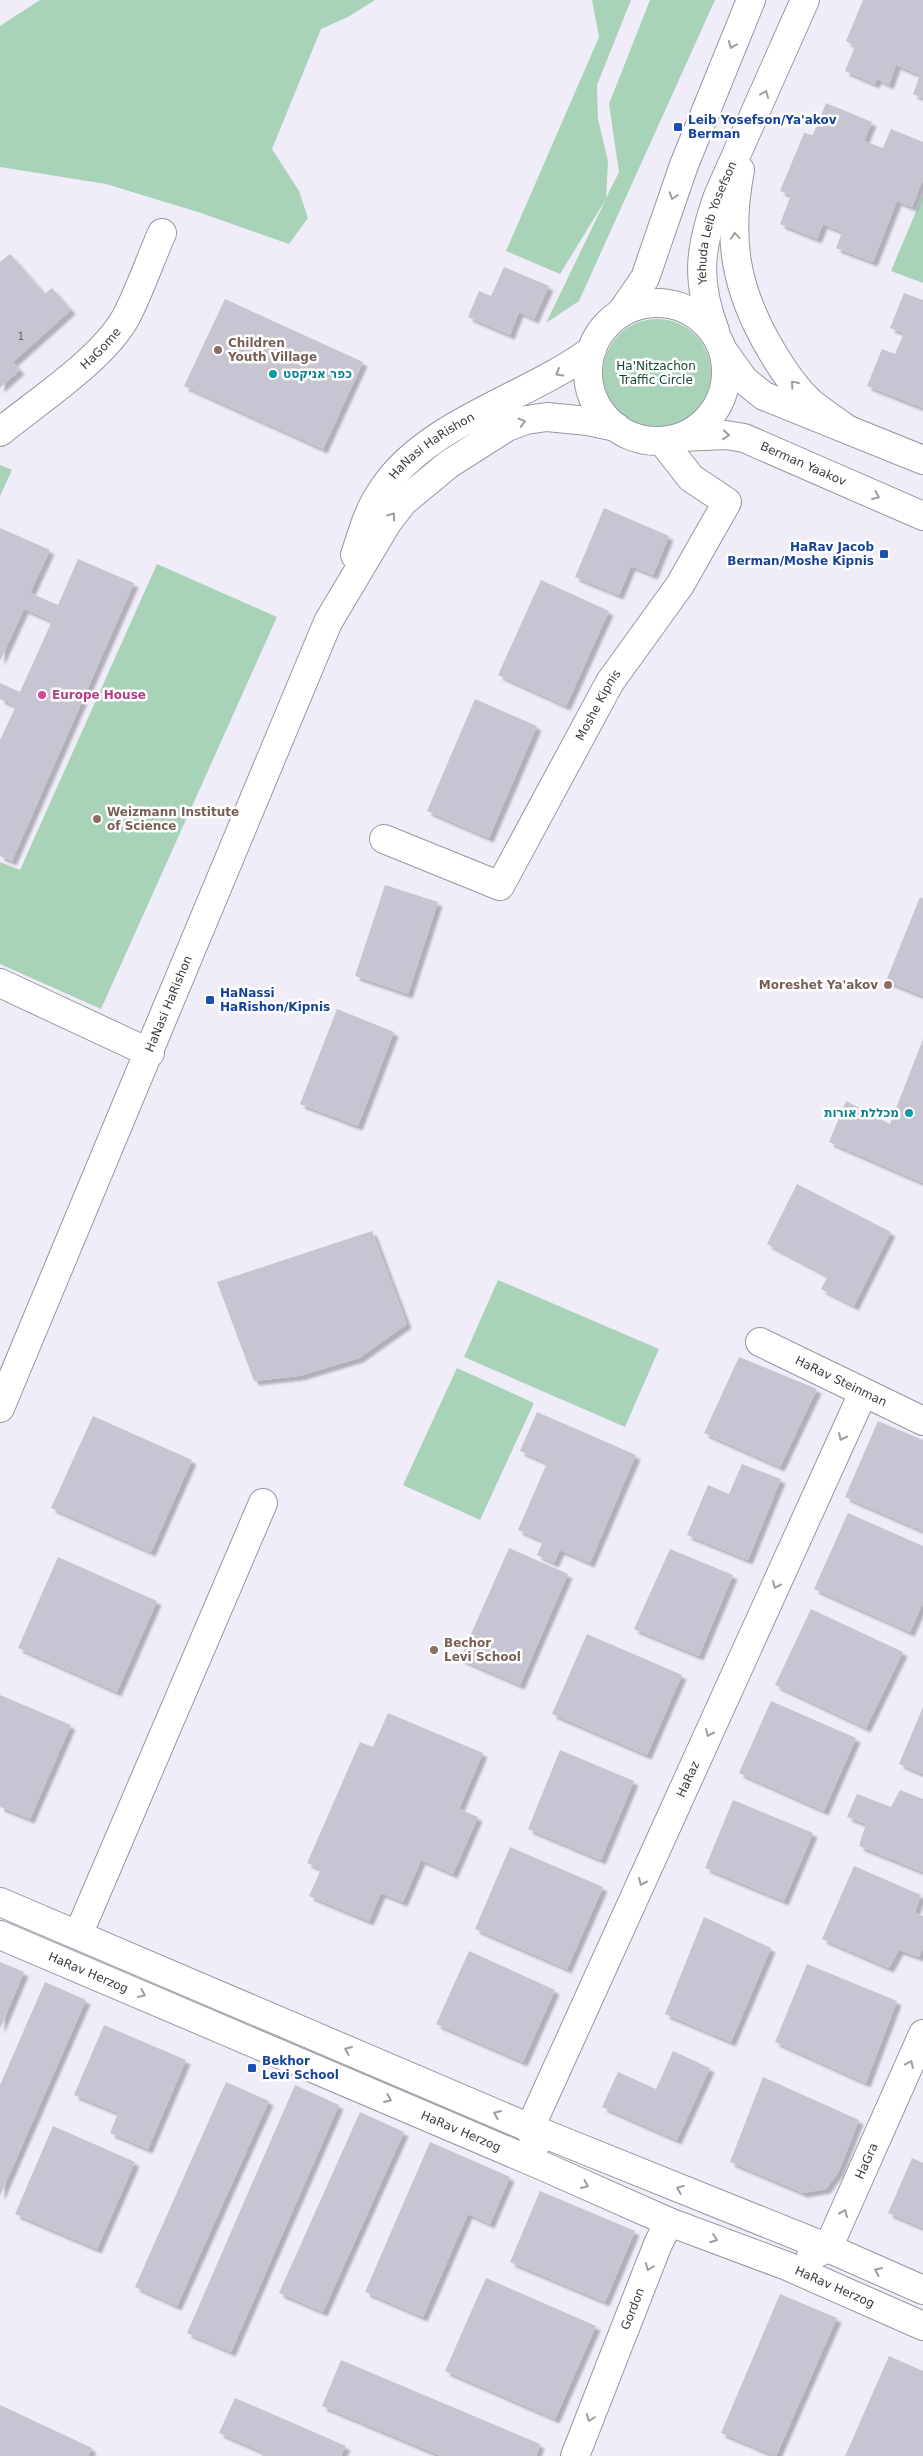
<svg xmlns="http://www.w3.org/2000/svg" width="923" height="2456" font-family="'DejaVu Sans',Heebo,sans-serif">
<style>
.green{fill:#a8d3b9}
.building{fill:#c8c5d2;filter:url(#shadow)}
.lines{fill:none;stroke-linecap:round;stroke-linejoin:round}
.minor-casing{stroke:#9996a1;stroke-width:30}
.minor{stroke:#fff;stroke-width:28}
.oneway{stroke:#9e9da0}
.transit-dot{fill:#1a4fb4;stroke:#fff;stroke-width:2}
.education-dot{fill:#8d6e63;stroke:#fff;stroke-width:2}
.culture-dot{fill:#0f9aa8;stroke:#fff;stroke-width:2}
.hotel-dot{fill:#d1479c;stroke:#fff;stroke-width:2}
.labels{text-anchor:middle;stroke-width:5;stroke-linejoin:round;paint-order:stroke}
.number-label{font-size:10px;fill:#5f5e64}
.transit-label{font-size:12px;font-weight:bold;fill:#164399;stroke:#fff;text-anchor:start}
.street-label{font-size:12px;fill:#3c3b40;stroke:#fff}
.education-label{font-size:12px;font-weight:bold;fill:#785e54;stroke:#fff;text-anchor:start}
.park-label{font-size:12px;fill:#114a2f;stroke:#fff}
.culture-label{font-size:12px;font-weight:bold;fill:#0d838f;stroke:#fff;text-anchor:start}
.hotel-label{font-size:12px;font-weight:bold;fill:#b23c85;stroke:#fff;text-anchor:start}
</style>
<defs>
<filter id="shadow"><feDropShadow dx="4.5" dy="4.5" stdDeviation="1" flood-color="#0004"/></filter>
</defs>
<rect width="100%" height="100%" fill="#f0edf9"/>
<g class="green">
<polygon points="40,0 375,0 348,17 321,29 272,149 299,191 308,218 289,244 201,213 106,184 0,167 0,26"/>
<polygon points="592,0 631,0 597,85 598,119 608,161 606,198 619,172 609,104 650,0 715,0 579,301 546,323 606,199 560,274 506,251 599,37"/>
<polygon points="923,195 923,283 891,271"/>
<circle cx="657" cy="373" r="54"/>
<polygon points="0,465 12,470 0,496"/>
<polygon points="157,564 277,617 101,1009 0,964 0,862 20,870"/>
<polygon points="498,1280 659,1349 625,1427 464,1357"/>
<polygon points="457,1368 534,1403 480,1520 403,1485"/>
</g>
<g class="building">
<polygon points="863,0 923,0 923,98 913,94 920,75 896,65 889,85 877,79 875,84 845,71 855,46 846,41"/>
<polygon points="826,103 872,122 864,141 883,148 891,129 923,142 923,179 912,207 897,201 873,262 836,248 842,232 823,224 817,239 780,224 791,195 780,191 804,133 813,135"/>
<polygon points="10,254 45,294 52,288 71,310 13,362 20,370 0,388 0,262"/>
<polygon points="504,267 549,286 534,319 519,312 510,335 468,317 479,291 491,296"/>
<polygon points="904,293 923,300 923,408 867,386 882,349 895,354 904,333 890,328"/>
<polygon points="225,299 363,362 323,449 184,386"/>
<polygon points="604,508 669,536 653,575 631,566 619,595 575,577"/>
<polygon points="0,528 50,550 30,593 58,605 78,559 134,583 12,861 0,856 0,740 16,706 0,699 0,683 20,692 52,621 24,609 0,661"/>
<polygon points="541,580 609,611 566,706 498,675"/>
<polygon points="475,699 537,726 489,838 427,811"/>
<polygon points="385,885 438,902 408,994 355,976"/>
<polygon points="920,897 923,899 923,996 886,981"/>
<polygon points="337,1009 394,1032 358,1126 300,1104"/>
<polygon points="923,1039 923,1183 829,1142 846,1101 890,1124"/>
<polygon points="797,1184 891,1232 854,1306 821,1289 828,1276 767,1244"/>
<polygon points="372,1231 407,1324 359,1358 299,1376 254,1381 217,1282"/>
<polygon points="739,1357 817,1389 780,1467 704,1433"/>
<polygon points="537,1412 636,1455 590,1563 560,1550 554,1563 537,1555 543,1541 518,1530 547,1463 520,1451"/>
<polygon points="93,1416 192,1460 151,1552 51,1508"/>
<polygon points="878,1421 923,1440 923,1531 845,1497"/>
<polygon points="742,1464 781,1479 748,1560 687,1535 708,1485 729,1494"/>
<polygon points="848,1513 923,1546 923,1603 910,1632 814,1589"/>
<polygon points="509,1548 568,1574 520,1685 460,1659"/>
<polygon points="670,1549 733,1575 699,1656 634,1629"/>
<polygon points="58,1557 157,1601 117,1692 18,1648"/>
<polygon points="811,1609 903,1652 866,1728 775,1685"/>
<polygon points="587,1634 682,1675 647,1755 552,1714"/>
<polygon points="0,1695 71,1725 30,1819 0,1807"/>
<polygon points="771,1701 856,1738 824,1811 739,1773"/>
<polygon points="923,1707 923,1774 899,1764"/>
<polygon points="388,1713 483,1753 459,1809 478,1817 453,1874 421,1860 403,1902 381,1893 369,1921 309,1896 321,1869 307,1863 360,1742 373,1747"/>
<polygon points="560,1750 634,1781 601,1860 528,1829"/>
<polygon points="900,1790 923,1799 923,1872 859,1846 866,1824 847,1817 857,1794 891,1807"/>
<polygon points="733,1800 813,1833 784,1901 705,1868"/>
<polygon points="510,1847 603,1887 567,1969 475,1929"/>
<polygon points="854,1866 921,1895 915,1912 923,1916 923,1947 919,1957 899,1950 889,1968 822,1939"/>
<polygon points="704,1917 771,1948 731,2042 665,2014"/>
<polygon points="469,1951 555,1990 523,2062 436,2024"/>
<polygon points="0,1962 24,1972 0,2029"/>
<polygon points="807,1964 897,2001 866,2083 775,2042"/>
<polygon points="45,1982 86,2000 0,2196 0,2085"/>
<polygon points="104,2025 186,2060 148,2149 110,2133 118,2113 74,2095"/>
<polygon points="673,2051 710,2068 677,2140 602,2107 618,2072 656,2089"/>
<polygon points="763,2077 859,2120 839,2171 826,2189 803,2193 730,2162"/>
<polygon points="226,2082 269,2101 177,2306 135,2287"/>
<polygon points="295,2085 339,2105 231,2352 187,2333"/>
<polygon points="360,2112 404,2132 323,2312 279,2293"/>
<polygon points="53,2126 135,2162 97,2249 15,2214"/>
<polygon points="430,2142 510,2177 490,2224 468,2214 423,2317 365,2292"/>
<polygon points="912,2158 923,2163 923,2228 888,2213"/>
<polygon points="540,2191 635,2231 605,2302 510,2262"/>
<polygon points="486,2278 596,2326 555,2419 445,2371"/>
<polygon points="780,2294 837,2318 776,2456 721,2433"/>
<polygon points="889,2356 923,2371 923,2456 845,2456"/>
<polygon points="341,2360 540,2444 536,2456 441,2456 322,2406"/>
<polygon points="235,2398 346,2446 341,2456 262,2456 263,2452 219,2433"/>
<polygon points="0,2405 92,2448 88,2456 0,2456"/>
</g>
<g class="lines">
<defs>
<g id="minor">
<path d="M 740,170 C 727,239 735,289 771,350 C 782,369 794,387 810,402 C 821,411 833,419 844,427"/>
<circle cx="657" cy="372" r="69"/>
<polyline points="621,313 645,278 684,165 751,0"/>
<path id="s1" d="M 715,331 C 695,279 700,247 718,196 L 805,0"/>
<polyline points="724,352 744,380 764,396 923,460"/>
<path id="s2" d="M 0,432 C 38,401 103,359 126,317 C 140,290 150,260 162,233"/>
<path id="s3" d="M 681,437 L 726,435 L 744,438 L 923,516"/>
<path id="s4" d="M 355,555 C 362,534 368,511 381,492 C 424,423 528,398 592,350"/>
<path id="s5" d="M 384,839 L 500,886 L 610,682 L 680,585 L 727,502 L 691,478 L 662,441"/>
<polyline points="0,983 150,1053"/>
<path id="s6" d="M 760,1342 L 923,1421"/>
<path id="s7" d="M 0,1408 L 328,622 L 387,523 L 403,502 L 449,464 L 507,427 L 526,420 L 547,417 L 588,421 L 616,427"/>
<polyline points="0,1902 530,2128 828,2248 923,2290"/>
<path id="s8" d="M 0,1935 L 545,2167 L 669,2222 L 787,2266 L 923,2326"/>
<polyline points="78,1935 263,1503"/>
<path id="s9" d="M 536,2144 L 530,2128 L 863,1393"/>
<path id="s10" d="M 811,2256 L 828,2248 L 923,2034"/>
<path id="s11" d="M 575,2456 L 658,2244 L 669,2222"/>
</g>
</defs>
<use href="#minor" class="minor-casing"/>
<use href="#minor" class="minor"/>
</g>
<defs><path id="oneway-chevron" d="M-2-3.5L2.5 0L-2 3.5" fill="none" stroke-width="1.6" stroke-linecap="round" stroke-linejoin="round" transform="scale(1.25)"/></defs>
<g class="oneway">
<use href="#oneway-chevron" transform="translate(732 45) rotate(112)"/>
<use href="#oneway-chevron" transform="translate(765 94) rotate(-67)"/>
<use href="#oneway-chevron" transform="translate(673 196) rotate(108)"/>
<use href="#oneway-chevron" transform="translate(735 236) rotate(-94)"/>
<use href="#oneway-chevron" transform="translate(559 373) rotate(150)"/>
<use href="#oneway-chevron" transform="translate(794 384) rotate(-131)"/>
<use href="#oneway-chevron" transform="translate(522 422) rotate(-16)"/>
<use href="#oneway-chevron" transform="translate(726 435) rotate(5)"/>
<use href="#oneway-chevron" transform="translate(876 496) rotate(23)"/>
<use href="#oneway-chevron" transform="translate(392 516) rotate(-53)"/>
<use href="#oneway-chevron" transform="translate(842 1437) rotate(114)"/>
<use href="#oneway-chevron" transform="translate(776 1585) rotate(114)"/>
<use href="#oneway-chevron" transform="translate(709 1733) rotate(114)"/>
<use href="#oneway-chevron" transform="translate(642 1882) rotate(114)"/>
<use href="#oneway-chevron" transform="translate(142 1994) rotate(23)"/>
<use href="#oneway-chevron" transform="translate(348 2050) rotate(-157)"/>
<use href="#oneway-chevron" transform="translate(910 2064) rotate(-66)"/>
<use href="#oneway-chevron" transform="translate(388 2099) rotate(23)"/>
<use href="#oneway-chevron" transform="translate(497 2114) rotate(-157)"/>
<use href="#oneway-chevron" transform="translate(585 2185) rotate(24)"/>
<use href="#oneway-chevron" transform="translate(680 2189) rotate(-158)"/>
<use href="#oneway-chevron" transform="translate(844 2213) rotate(-66)"/>
<use href="#oneway-chevron" transform="translate(714 2239) rotate(20)"/>
<use href="#oneway-chevron" transform="translate(649 2267) rotate(111)"/>
<use href="#oneway-chevron" transform="translate(878 2271) rotate(-156)"/>
<use href="#oneway-chevron" transform="translate(590 2418) rotate(111)"/>
</g>
<g class="transit-dot">
<rect x="673" y="122" width="10" height="10" rx="2.5"/>
<rect x="879" y="549" width="10" height="10" rx="2.5"/>
<rect x="205" y="995" width="10" height="10" rx="2.5"/>
<rect x="247" y="2063" width="10" height="10" rx="2.5"/>
</g>
<g class="education-dot">
<circle cx="218" cy="350" r="5"/>
<circle cx="97" cy="819" r="5"/>
<circle cx="888" cy="985" r="5"/>
<circle cx="434" cy="1650" r="5"/>
</g>
<g class="culture-dot">
<circle cx="273" cy="374" r="5"/>
<circle cx="909" cy="1113" r="5"/>
</g>
<circle class="hotel-dot" cx="42" cy="695" r="5"/>
<g class="labels">
<g class="number-label">
<text x="21" y="340">1</text>
</g>
<g class="transit-label">
<text x="688" y="124">Leib Yosefson/Ya'akov<tspan x="688" dy="14">Berman</tspan></text>
<text x="874" y="551" text-anchor="end">HaRav Jacob<tspan x="874" dy="14">Berman/Moshe Kipnis</tspan></text>
<text x="220" y="997">HaNassi<tspan x="220" dy="14">HaRishon/Kipnis</tspan></text>
<text x="262" y="2065">Bekhor<tspan x="262" dy="14">Levi School</tspan></text>
</g>
<g class="street-label">
<text dy="4" stroke="none"><textPath href="#s1" startOffset="112">Yehuda Leib Yosefson</textPath></text>
<text dy="4" stroke="none"><textPath href="#s2" startOffset="131">HaGome</textPath></text>
<text dy="4" stroke="none"><textPath href="#s4" startOffset="138">HaNasi HaRishon</textPath></text>
<text dy="4" stroke="none"><textPath href="#s3" startOffset="128">Berman Yaakov</textPath></text>
<text dy="4" stroke="none"><textPath href="#s5" startOffset="331">Moshe Kipnis</textPath></text>
<text dy="4" stroke="none"><textPath href="#s7" startOffset="438">HaNasi HaRishon</textPath></text>
<text dy="4" stroke="none"><textPath href="#s6" startOffset="90">HaRav Steinman</textPath></text>
<text dy="4" stroke="none"><textPath href="#s9" startOffset="400">HaRaz</textPath></text>
<text dy="4" stroke="none"><textPath href="#s8" startOffset="96">HaRav Herzog</textPath></text>
<text dy="4" stroke="none"><textPath href="#s8" startOffset="501">HaRav Herzog</textPath></text>
<text dy="4" stroke="none"><textPath href="#s10" startOffset="114">HaGra</textPath></text>
<text dy="4" stroke="none"><textPath href="#s8" startOffset="906">HaRav Herzog</textPath></text>
<text dy="4" stroke="none"><textPath href="#s11" startOffset="158">Gordon</textPath></text>
</g>
<g class="education-label">
<text x="228" y="347">Children<tspan x="228" dy="14">Youth Village</tspan></text>
<text x="107" y="816">Weizmann Institute<tspan x="107" dy="14">of Science</tspan></text>
<text x="878" y="989" text-anchor="end">Moreshet Ya'akov</text>
<text x="444" y="1647">Bechor<tspan x="444" dy="14">Levi School</tspan></text>
</g>
<g class="park-label">
<text x="656" y="370">Ha'Nitzachon<tspan x="656" dy="14">Traffic Circle</tspan></text>
</g>
<g class="culture-label">
<text x="283" y="378">כפר אניקסט</text>
<text x="899" y="1117" text-anchor="end">מכללת אורות</text>
</g>
<g class="hotel-label">
<text x="52" y="699">Europe House</text>
</g>
</g>
</svg>
